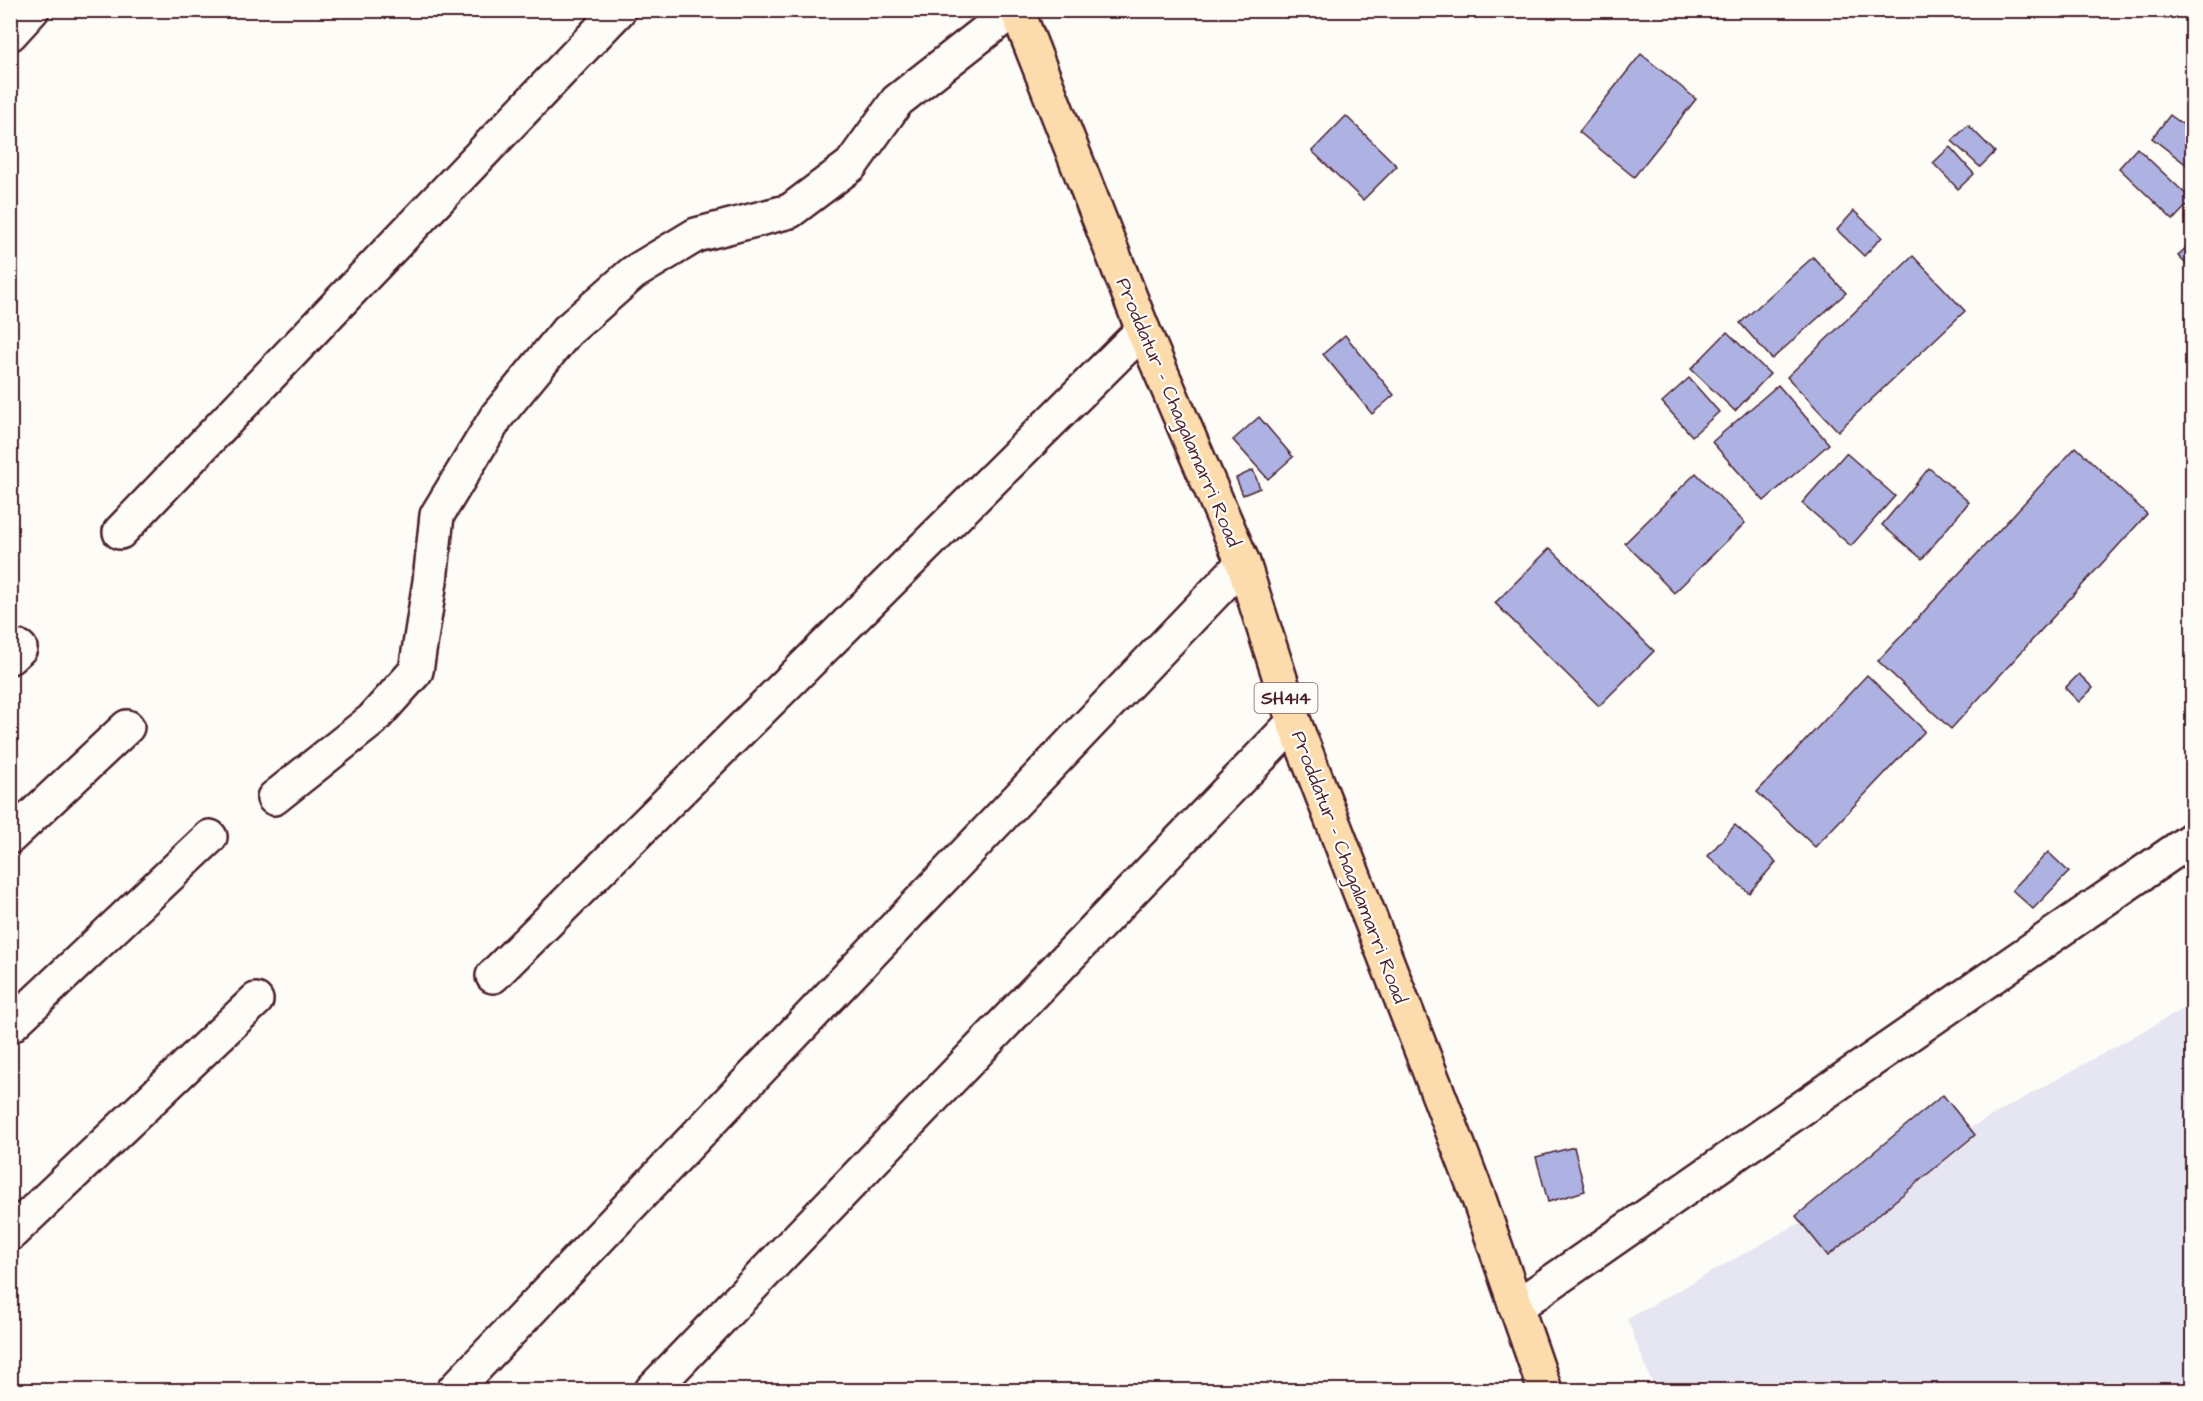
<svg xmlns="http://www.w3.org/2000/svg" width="2203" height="1401" font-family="'Architects Daughter',sans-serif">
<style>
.built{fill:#e5e6f1}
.building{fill:#adb2e3;stroke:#4a1f2b;stroke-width:1.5}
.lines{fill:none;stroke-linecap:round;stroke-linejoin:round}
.minor-casing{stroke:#4a1f2b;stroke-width:38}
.major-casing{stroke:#4a1f2b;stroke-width:38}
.minor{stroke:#fdfcf7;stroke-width:33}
.major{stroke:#fcdcac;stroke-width:33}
.labels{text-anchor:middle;stroke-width:4.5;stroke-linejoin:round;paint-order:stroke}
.shield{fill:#fdfcf7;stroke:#806168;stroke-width:1.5}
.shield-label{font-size:18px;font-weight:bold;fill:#4a1f2b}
.street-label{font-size:20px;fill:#4a1f2b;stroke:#fdfcf7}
</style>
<rect width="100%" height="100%" fill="#fdfcf7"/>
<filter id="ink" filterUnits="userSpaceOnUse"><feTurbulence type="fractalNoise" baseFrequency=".0167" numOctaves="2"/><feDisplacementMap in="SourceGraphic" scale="12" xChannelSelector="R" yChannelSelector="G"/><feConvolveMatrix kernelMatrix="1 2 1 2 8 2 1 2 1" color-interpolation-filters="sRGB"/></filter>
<g filter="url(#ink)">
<polygon class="built" points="2192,1004 2192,1390 1655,1390 1627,1319"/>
<g class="building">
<polygon points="1641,54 1696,99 1634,177 1579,132"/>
<polygon points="2170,115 2192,131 2192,169 2152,138"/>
<polygon points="1346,116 1397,166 1363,200 1312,151"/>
<polygon points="1968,125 1995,152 1980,167 1952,141"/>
<polygon points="1950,147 1974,174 1958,189 1933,163"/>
<polygon points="2137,148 2192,200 2173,220 2119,168"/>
<polygon points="1854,211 1882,237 1864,256 1837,230"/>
<polygon points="2192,241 2192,270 2178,256"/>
<polygon points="1913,256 1965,311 1838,431 1787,377"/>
<polygon points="1813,257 1846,293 1772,359 1740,323"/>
<polygon points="1727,332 1770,374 1735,411 1691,369"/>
<polygon points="1345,335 1394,395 1372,414 1323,354"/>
<polygon points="1689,378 1719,412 1692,436 1662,402"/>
<polygon points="1778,385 1829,444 1764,501 1712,442"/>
<polygon points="1259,417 1293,457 1268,479 1233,440"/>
<polygon points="2076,447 2147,514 1951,729 1878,661"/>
<polygon points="1846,453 1895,496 1851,546 1802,503"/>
<polygon points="1929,468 1969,502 1922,559 1882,525"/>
<polygon points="1253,470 1260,488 1243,495 1236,478"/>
<polygon points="1696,473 1745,523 1674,593 1625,543"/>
<polygon points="1550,548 1654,651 1599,706 1495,603"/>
<polygon points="2079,674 2093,688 2079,702 2065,688"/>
<polygon points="1867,675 1925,731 1815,847 1757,792"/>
<polygon points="1735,825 1776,862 1749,893 1708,856"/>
<polygon points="2048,852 2069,872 2033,909 2012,890"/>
<polygon points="1943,1095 1975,1135 1828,1256 1796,1216"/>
<polygon points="1574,1147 1585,1191 1548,1202 1536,1157"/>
</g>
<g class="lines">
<defs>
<g id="minor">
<polyline points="10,34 32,10"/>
<polyline points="120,532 619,10"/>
<polyline points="10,657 20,648"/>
<polyline points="274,798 372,720 416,671 430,581 437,515 497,416 567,331 633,273 696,235 790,211 851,165 897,101 1013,10"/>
<polyline points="10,837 127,727"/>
<polyline points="493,976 1143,330"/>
<polyline points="10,1026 210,837"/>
<polyline points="10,1234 256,1000"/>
<polyline points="1516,1307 1740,1151 2192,839"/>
<polyline points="454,1390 1243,563"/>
<polyline points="652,1390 1294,722"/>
</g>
<polyline id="major" points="1017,10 1143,330 1243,563 1294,722 1479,1199 1545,1390"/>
</defs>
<use href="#minor" class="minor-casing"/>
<use href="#major" class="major-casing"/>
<use href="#minor" class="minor"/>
<use href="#major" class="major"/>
</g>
</g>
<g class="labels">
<rect class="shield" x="1254.5" y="683" width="63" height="30" rx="4.5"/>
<g class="shield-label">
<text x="1286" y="704">SH414</text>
</g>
<g class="street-label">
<text transform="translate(1179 412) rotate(67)" y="7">Proddatur - Chagalamarri Road</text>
<text transform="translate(1350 867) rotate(69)" y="7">Proddatur - Chagalamarri Road</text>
</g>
</g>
<rect width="2203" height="1401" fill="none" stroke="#fdfcf7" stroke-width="36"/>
<rect x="18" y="18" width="2167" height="1365" fill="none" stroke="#4a1f2b" stroke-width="2" filter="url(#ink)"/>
</svg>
